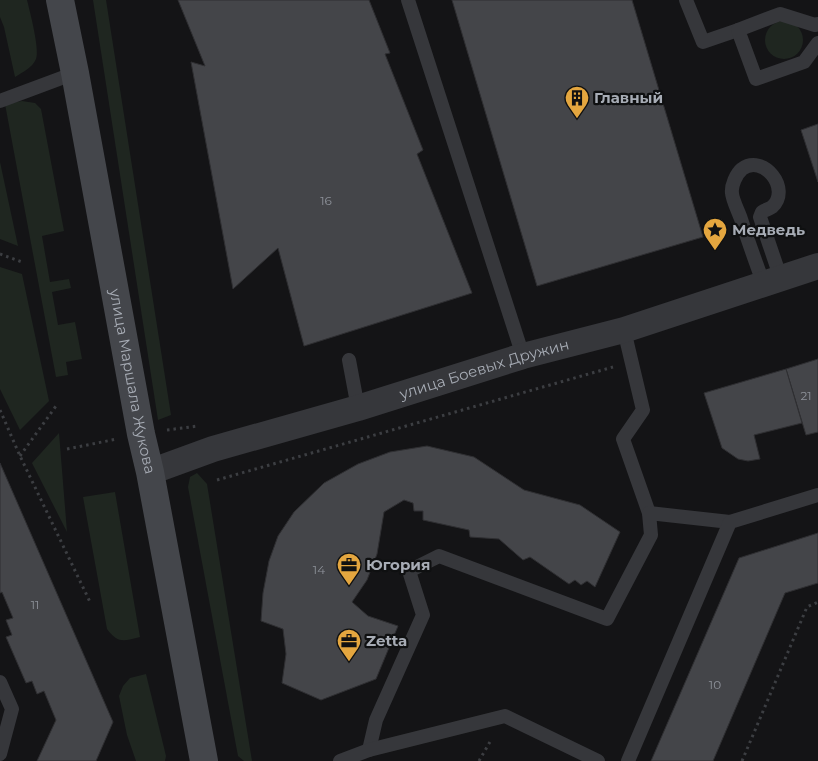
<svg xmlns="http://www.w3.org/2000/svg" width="818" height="761" font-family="Montserrat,sans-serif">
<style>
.green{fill:#1f2620}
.building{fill:#444549;stroke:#2f2f32}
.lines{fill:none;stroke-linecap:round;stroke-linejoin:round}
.path{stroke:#3c3e42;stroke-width:3;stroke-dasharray:2.5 4;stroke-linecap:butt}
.lane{stroke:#36373b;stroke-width:14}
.street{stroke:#36373b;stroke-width:26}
.secondary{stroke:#44464b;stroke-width:28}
.labels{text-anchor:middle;stroke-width:4.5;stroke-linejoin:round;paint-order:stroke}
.number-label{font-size:12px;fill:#8e929a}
.poi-label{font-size:15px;font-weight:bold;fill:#a7acb5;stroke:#0f1011;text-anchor:start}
.street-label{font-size:15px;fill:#a7acb5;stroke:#0f1011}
</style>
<rect width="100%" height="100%" fill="#141416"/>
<g class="green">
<path d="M 0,0 L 27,0 C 30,12 40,50 36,59 C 32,68 23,72 15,77 L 4,27 L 0,17 Z"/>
<polygon points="93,0 106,0 171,415 158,420"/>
<circle cx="784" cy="40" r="19"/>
<polygon points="22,101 35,103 41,109 64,231 42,236 50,282 69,279 71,288 52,292 58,325 75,322 82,359 66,362 68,375 56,377 5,104"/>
<polygon points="0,162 18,246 0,239"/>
<polygon points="0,267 22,274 49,401 20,430 0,389"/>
<polygon points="59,433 67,532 32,463"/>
<polygon points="197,473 207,484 252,761 244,761 238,756 188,487 190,477"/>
<path d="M 115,492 L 140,637 C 124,641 118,644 107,629 L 83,497 Z"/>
<polygon points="146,674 166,756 165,761 136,761 127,735 119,696 123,686 130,678"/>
</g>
<g class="building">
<polygon points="178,0 369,0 390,53 385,54 423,150 417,154 472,293 304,346 278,248 233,289 191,62 205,66"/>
<polygon points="452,0 632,0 703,237 537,286"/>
<polygon points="818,124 818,182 801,130"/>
<polygon points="818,359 818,432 806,435 786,369"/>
<polygon points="786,369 802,423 754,435 760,459 748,461 738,459 722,448 704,393"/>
<polygon points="427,446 474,457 524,490 580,505 620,532 595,587 587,581 581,585 575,580 569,584 530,557 523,560 499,539 470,537 469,530 423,520 423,511 414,511 413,503 404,500 384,512 377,554 367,580 352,602 368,616 398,626 376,679 321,700 282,683 286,654 283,629 261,621 263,593 269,561 278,536 294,512 324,483 358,464 390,452"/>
<polygon points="0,463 113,722 96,761 37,761 56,720 44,691 37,694 32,681 26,683 6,637 12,635 6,620 13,618 2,592 0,593"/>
<polygon points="818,533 818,583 785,593 713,761 651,761 739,558"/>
</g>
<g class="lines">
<g class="path">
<polyline points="0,254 22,262"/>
<polyline points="0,410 20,456 91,604"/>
<polyline points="167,430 198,426"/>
<polyline points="67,449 117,439"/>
<polyline points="20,456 56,406"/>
<polyline points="217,480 613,367"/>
<polyline points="479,761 491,740"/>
<polyline points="742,761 807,607 818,602"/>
</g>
<g class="lane">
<polyline points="408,0 523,356"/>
<polyline points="686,0 703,42 738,30"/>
<polyline points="818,24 815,25 780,14 738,30 756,79 804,62 818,43"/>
<polyline points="0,101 75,73"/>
<path d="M 764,285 C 756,263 748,241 741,219 C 739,213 732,199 732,193 C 731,186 736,174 742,169 C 763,153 792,189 772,207 C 769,209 765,210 762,212 L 760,217 L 781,279"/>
<polyline points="624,330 643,410 623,439 649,513"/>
<polyline points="349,360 358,408"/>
<polyline points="0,682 12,709 0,754"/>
<polyline points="369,750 376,720 423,615 409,571 439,556 607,619 651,535 649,513 730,522"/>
<polyline points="340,761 369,750 505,716 598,761"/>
<polyline points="628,761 730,522 818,495"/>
</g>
<path class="street" id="s1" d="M 150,472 L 213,449 L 358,408 L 523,356 L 624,330 L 818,266"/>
<path class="secondary" id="s2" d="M 60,0 L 75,73 L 141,434 L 150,472 L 204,761"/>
</g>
<defs>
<symbol id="building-pin" viewBox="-11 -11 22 30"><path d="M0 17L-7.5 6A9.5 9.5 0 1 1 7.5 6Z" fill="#e4a63f" stroke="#0f1011"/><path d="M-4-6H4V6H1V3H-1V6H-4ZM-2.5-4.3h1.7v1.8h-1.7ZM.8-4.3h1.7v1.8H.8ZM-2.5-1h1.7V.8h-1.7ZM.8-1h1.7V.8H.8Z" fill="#111"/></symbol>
<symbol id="sight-pin" viewBox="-11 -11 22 30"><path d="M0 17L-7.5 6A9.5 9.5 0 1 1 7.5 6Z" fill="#e4a63f" stroke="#0f1011"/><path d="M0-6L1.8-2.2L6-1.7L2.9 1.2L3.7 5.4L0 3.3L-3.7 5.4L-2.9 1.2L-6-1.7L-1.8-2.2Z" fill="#111"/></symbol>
<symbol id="office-pin" viewBox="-11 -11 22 30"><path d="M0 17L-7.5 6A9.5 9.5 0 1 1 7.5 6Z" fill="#e4a63f" stroke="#0f1011"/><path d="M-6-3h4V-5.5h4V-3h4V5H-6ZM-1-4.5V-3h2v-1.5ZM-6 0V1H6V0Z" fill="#111"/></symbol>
</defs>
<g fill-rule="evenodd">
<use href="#building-pin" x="563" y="84" width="28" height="38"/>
<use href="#sight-pin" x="701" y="216" width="28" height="38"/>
<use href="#office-pin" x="335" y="551" width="28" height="38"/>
<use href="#office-pin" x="335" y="627" width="28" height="38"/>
</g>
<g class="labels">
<g class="number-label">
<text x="326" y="205">16</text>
<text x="806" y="400">21</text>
<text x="319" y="574">14</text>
<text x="35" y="609">11</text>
<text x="715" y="689">10</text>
</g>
<g class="poi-label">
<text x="594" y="103">Главный</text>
<text x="732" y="235">Медведь</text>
<text x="366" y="570">Югория</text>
<text x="366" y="646">Zetta</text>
</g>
<g class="street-label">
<text dy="5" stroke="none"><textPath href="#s1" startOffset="350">улица Боевых Дружин</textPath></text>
<text dy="5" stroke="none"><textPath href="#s2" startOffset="388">улица Маршала Жукова</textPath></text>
</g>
</g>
</svg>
